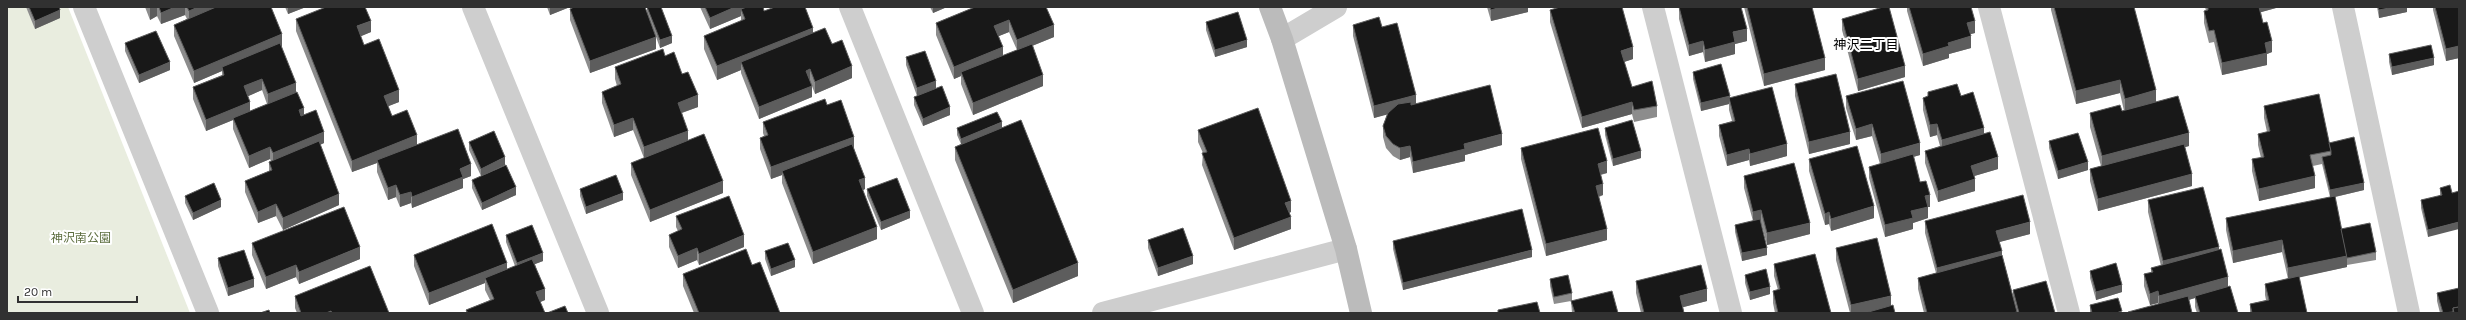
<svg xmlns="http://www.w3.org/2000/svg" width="2466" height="320" font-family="Karla,'Noto Sans JP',sans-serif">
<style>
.green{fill:#e9eddf}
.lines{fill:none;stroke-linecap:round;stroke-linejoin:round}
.street{stroke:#cecece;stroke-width:22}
.secondary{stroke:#bbb;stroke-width:22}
.wall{fill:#8c8c8c;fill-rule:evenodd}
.shaded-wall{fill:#5d5d5d}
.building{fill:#181818;stroke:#5d5d5d}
.labels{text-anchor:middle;stroke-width:4;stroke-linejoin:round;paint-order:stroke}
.park-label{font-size:12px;fill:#5c6d3e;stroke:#fff}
.neighbourhood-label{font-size:13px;fill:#000;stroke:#fff}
</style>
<rect width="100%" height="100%" fill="#fff"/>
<polygon class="green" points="7,7 68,7 190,313 7,313"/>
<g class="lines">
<g class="street">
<polyline points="84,7 208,313"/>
<polyline points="473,7 598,313"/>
<polyline points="850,7 973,313"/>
<polyline points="1653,7 1731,313"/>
<polyline points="1989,7 2069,313"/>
<polyline points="2343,7 2409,313"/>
<polyline points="1282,39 1336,7"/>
<polyline points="1103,313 1346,249"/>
</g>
<polyline class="secondary" points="1270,7 1282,39 1346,249 1361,313"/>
</g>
<g class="wall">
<polygon points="26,7 59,7 60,18 35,29"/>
<path d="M 145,7 L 271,7 L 282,46 L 281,46 L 304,115 L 324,143 L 320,145 L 339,205 L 283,230 L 276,216 L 258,223 L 245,192 L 245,181 L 269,171 L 269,162 L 271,161 L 270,159 L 249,168 L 233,129 L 233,120 L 206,131 L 193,99 L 193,87 L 222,75 L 222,71 L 194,83 L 174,36 L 174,25 L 187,19 L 185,15 L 161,24 L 157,16 L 150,20 ZM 262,90 L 267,104 L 250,111 L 248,96 Z"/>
<polygon points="285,7 306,7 288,14"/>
<polygon points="547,7 570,7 550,15"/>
<polygon points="647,7 672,43 660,48 651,23 656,49 590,73 570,20 570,9 647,13"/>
<polygon points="700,7 763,7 764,11 813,33 832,44 852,78 815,94 810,81 812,97 759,119 741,73 741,70 717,80 704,49 704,36 741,21 741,16 710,29"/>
<polygon points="930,7 947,7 933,13"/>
<path d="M 975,7 L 1054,37 L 1032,46 L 1043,86 L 973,115 L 961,84 L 961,76 L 954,79 L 936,35 L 936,23 ZM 1009,32 L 1017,50 L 1003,56 L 999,36 Z"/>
<polygon points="1487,7 1528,7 1528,12 1491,21"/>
<polygon points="1679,7 1747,41 1735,44 1735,54 1705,62 1703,52 1689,56 1679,19"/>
<polygon points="1744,7 1812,7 1825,70 1764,86"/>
<polygon points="1907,7 1971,7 1975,33 1970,34 1971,48 1949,54 1949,58 1923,66 1907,11"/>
<polygon points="2051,7 2134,7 2156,102 2189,146 2185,147 2192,186 2098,211 2090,181 2090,169 2101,166 2090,127 2090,113 2124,111 2120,93 2076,104 2051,10"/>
<polygon points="2205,7 2276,7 2276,8 2261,12 2263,23 2272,52 2267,54 2267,65 2222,75 2214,42 2209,43 2204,23 2204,11 2206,11"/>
<polygon points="2377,7 2407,7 2407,12 2379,18"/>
<polygon points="2433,7 2459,7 2459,58 2446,61 2433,10"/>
<polygon points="1550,10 1633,59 1624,62 1632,87 1657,106 1657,117 1634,122 1632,114 1582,128 1550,22"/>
<polygon points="296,19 371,32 360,36 364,45 399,102 388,106 392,116 417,145 471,176 463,179 463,188 412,208 411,203 400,207 396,197 388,200 377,172 377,163 352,172 296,31"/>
<polygon points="1842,19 1905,77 1858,91 1842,30"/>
<polygon points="1206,22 1247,47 1215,57 1206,30"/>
<polygon points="1353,25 1382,27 1416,104 1502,145 1465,155 1465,161 1413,173 1410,157 1400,160 1393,156 1386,148 1383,137 1383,126 1387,114 1374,118 1353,36"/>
<polygon points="125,43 170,70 139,83 125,51"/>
<polygon points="2389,54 2434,65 2392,75 2389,62"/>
<polygon points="665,56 682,74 698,107 682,113 688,140 723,193 650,222 631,175 631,163 644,158 633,130 614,137 602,103 602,92 617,86 615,79 615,67"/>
<polygon points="906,57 936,88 950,115 923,126 914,105 914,97 927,92 917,96 906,65"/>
<polygon points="1693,72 1730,98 1787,156 1750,166 1749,160 1727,166 1719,136 1719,125 1732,121 1729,110 1729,104 1701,111 1693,79"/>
<polygon points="1795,84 1850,144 1809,154 1795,96"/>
<polygon points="1928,92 1961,96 1984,133 1998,169 1974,176 1975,191 1938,202 1925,163 1925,151 1940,146 1937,135 1930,137 1923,110 1923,98 1928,96"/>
<polygon points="1846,96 1920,155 1913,157 1920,182 1930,207 1928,207 1928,218 1913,223 1913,229 1885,237 1869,178 1869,167 1880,164 1872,136 1856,140 1846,108"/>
<polygon points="827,105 854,149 865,189 863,190 877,239 813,264 782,183 782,175 771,179 760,149 760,138 764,136 763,133 763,122"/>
<polygon points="2264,106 2329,143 2364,190 2335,197 2341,229 2376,252 2376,260 2347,265 2347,267 2299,277 2307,313 2250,313 2250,304 2266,300 2265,295 2265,284 2288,279 2282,252 2233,263 2226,230 2226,218 2330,197 2322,164 2313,166 2315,188 2259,201 2252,171 2252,159 2261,158 2258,145 2258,134 2267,132 2264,118"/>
<polygon points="957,128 1002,128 1078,276 1013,303 955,160 955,147 961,144 957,135"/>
<polygon points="1605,128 1641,158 1613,166 1605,135"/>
<polygon points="1198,130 1291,212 1289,213 1291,229 1234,250 1202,165 1203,153 1198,142"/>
<polygon points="2049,141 2088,170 2058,179 2049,148"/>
<polygon points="469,142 505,165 481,176 469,150"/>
<polygon points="1521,148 1607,173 1601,175 1603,195 1599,197 1607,240 1546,256 1521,159"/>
<polygon points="1809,159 1874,218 1831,231 1829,224 1825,225 1809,171"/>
<polygon points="1744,176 1810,234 1767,245 1761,222 1767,255 1742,261 1735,232 1735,225 1753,221 1744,188"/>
<polygon points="472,180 516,195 482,210 472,188"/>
<polygon points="2440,188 2452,193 2428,237 2421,208 2421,200 2440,196"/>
<polygon points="580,189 623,200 586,214 580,196"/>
<polygon points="867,189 910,218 881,230 867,196"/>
<polygon points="185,196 221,207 193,220 185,203"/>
<polygon points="2148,200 2219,250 2228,287 2238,313 2197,313 2195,307 2195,298 2189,300 2158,304 2158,303 2150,305 2144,286 2144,274 2151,273 2151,268 2161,266 2148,212"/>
<polygon points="676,216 744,247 699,265 697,260 678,268 669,247 669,235 678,231 676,227"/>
<polygon points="1925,221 2030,234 1999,242 2002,255 2013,296 2013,290 2055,313 2017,313 2017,312 2017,313 1924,313 1918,289 1918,278 1936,273 1925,233"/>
<polygon points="506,235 543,261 535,264 545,300 540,302 545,313 466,313 466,310 490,300 485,290 485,283 429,305 414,266 414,255 507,269 515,266 506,242"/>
<polygon points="1148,240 1193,264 1158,276 1148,248"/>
<polygon points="1393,241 1532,257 1403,290 1393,249"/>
<polygon points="252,243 360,259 299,284 296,277 266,289 252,255"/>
<polygon points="1836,248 1891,306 1895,313 1850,313 1836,260"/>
<polygon points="765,251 795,267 771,276 765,259"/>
<polygon points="218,258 254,287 228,296 218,266"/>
<polygon points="1774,264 1831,313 1775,313 1773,303 1773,291 1778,290 1774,276"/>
<polygon points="752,265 780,313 694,313 683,286 683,274"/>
<polygon points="2090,271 2122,292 2096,300 2090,278"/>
<polygon points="1745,275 1770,294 1750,300 1745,283"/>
<polygon points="1550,279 1572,293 1572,301 1618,313 1572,313 1571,301 1554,304 1550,286"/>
<polygon points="1636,281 1707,301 1683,307 1684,313 1641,313 1636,293"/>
<polygon points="2437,293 2459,313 2440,313 2437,301"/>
<polygon points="295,296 389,313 297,313 295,308"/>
<polygon points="2090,305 2122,313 2090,313"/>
</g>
<g class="shaded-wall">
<polygon points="152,7 157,7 157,16 150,20 150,8"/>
<polygon points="175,7 185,7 185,15 161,24 161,13"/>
<polygon points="198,7 228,7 189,23 189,11"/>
<polygon points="288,7 306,7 288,14"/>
<polygon points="550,7 570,7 550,15"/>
<polygon points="735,7 762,7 741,9 741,16 710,29 710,18"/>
<polygon points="933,7 947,7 933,13"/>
<polygon points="1501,7 1528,7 1528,12 1491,21 1491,10"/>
<polygon points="2258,7 2276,7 2276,8 2258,13"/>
<polygon points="2394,7 2407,7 2407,12 2379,18 2379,10"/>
<polygon points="60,10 60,18 35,29 35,21"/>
<polygon points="1009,20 1009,32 994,38 994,26"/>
<polygon points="371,21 371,32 357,38 357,26"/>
<polygon points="1975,21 1975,33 1967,35 1967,23"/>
<polygon points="1054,25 1054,37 1017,52 1017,40"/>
<polygon points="813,28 813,41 741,62 741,70 717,80 717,66"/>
<polygon points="1747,29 1747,41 1735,44 1735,54 1705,62 1705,50 1733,32"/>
<polygon points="282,34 282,46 223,71 222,67 222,71 194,83 194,71"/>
<polygon points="672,36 672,43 660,48 660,40"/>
<polygon points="1971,36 1971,48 1949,54 1949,58 1923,66 1923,54 1948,43"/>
<polygon points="656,37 656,49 590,73 590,61"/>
<polygon points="1247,40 1247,47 1215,57 1215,50"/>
<polygon points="1703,41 1703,52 1689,56 1689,45"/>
<polygon points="2272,41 2272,52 2267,54 2267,65 2222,75 2222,63 2265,43"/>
<polygon points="2459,46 2459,58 2446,61 2446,49"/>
<polygon points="1003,47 1003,59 961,72 961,76 954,79 954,67"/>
<polygon points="1633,47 1633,59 1621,63 1621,51"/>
<polygon points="1825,58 1825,70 1764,86 1764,74"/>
<polygon points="2434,58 2434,65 2392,75 2392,67"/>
<polygon points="170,62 170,70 139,83 139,75"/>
<polygon points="852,66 852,78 815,94 815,82"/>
<polygon points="1905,66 1905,77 1858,91 1858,79"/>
<polygon points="810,69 810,81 806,71"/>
<polygon points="1043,75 1043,86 973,115 973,103"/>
<polygon points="262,79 262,90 244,98 244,86"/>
<polygon points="2120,80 2120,93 2076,104 2076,91"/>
<polygon points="936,81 936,89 917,96 917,88"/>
<polygon points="296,83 296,95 268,106 268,94"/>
<polygon points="812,86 812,97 759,119 759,107"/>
<polygon points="399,90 399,102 384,108 384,96"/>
<polygon points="2156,90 2156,104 2125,112 2125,99"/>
<polygon points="698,95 698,107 678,114 678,103"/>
<polygon points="1416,95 1416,107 1374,118 1374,106"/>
<polygon points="1730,96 1729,104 1701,111 1701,103"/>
<polygon points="250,102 250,114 233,118 233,120 206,131 206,120"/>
<polygon points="1632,102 1632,114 1582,128 1582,117"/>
<polygon points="950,107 950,115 923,126 923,119"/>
<polygon points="304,108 304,120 299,122 299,110"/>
<polygon points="633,118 633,130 614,137 614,125"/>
<polygon points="1002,122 1002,130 961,147 961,139"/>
<polygon points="1872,124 1872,136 1856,140 1856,129"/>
<polygon points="1937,124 1937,135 1930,137 1930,125"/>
<polygon points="1984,128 1984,140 1942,152 1942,140"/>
<polygon points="688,131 688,142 644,159 644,147"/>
<polygon points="324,132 324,143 273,165 273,153"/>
<polygon points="1850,132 1850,144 1809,154 1809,142"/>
<polygon points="2189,133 2189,146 2102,170 2102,156"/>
<polygon points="1502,134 1502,145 1465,155 1465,161 1413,173 1413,162 1464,144"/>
<polygon points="417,135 417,147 377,160 377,163 352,172 352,161"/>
<polygon points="854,137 854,149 782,171 782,175 771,179 771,167"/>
<polygon points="1920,143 1920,155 1881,166 1881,154"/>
<polygon points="1787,144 1787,156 1750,166 1750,154"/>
<polygon points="1410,146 1410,157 1400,160 1400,148"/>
<polygon points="270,147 270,159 249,168 249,156"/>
<polygon points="1749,149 1749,160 1727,166 1727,155"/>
<polygon points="1641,151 1641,158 1613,166 1613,159"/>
<polygon points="505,157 505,165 481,176 481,169"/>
<polygon points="1998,157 1998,169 1971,177 1971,166"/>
<polygon points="1607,161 1607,173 1598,175 1598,164"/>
<polygon points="2088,162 2088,170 2058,179 2058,171"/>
<polygon points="471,164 471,176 463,179 463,188 412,208 412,197 460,169"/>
<polygon points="2192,174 2192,186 2098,211 2098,199"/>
<polygon points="2315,176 2315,188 2259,201 2259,189"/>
<polygon points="865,178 865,189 859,192 859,180"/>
<polygon points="1975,179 1975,191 1938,202 1938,191"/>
<polygon points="723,181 723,193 650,222 650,210"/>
<polygon points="2364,183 2364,190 2330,198 2330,190"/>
<polygon points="1603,184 1603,195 1596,197 1596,186"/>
<polygon points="396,185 396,197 388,200 388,188"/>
<polygon points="516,187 516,195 482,210 482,203"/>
<polygon points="411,192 411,203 400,207 400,195"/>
<polygon points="623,193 623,200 586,214 586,207"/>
<polygon points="339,194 339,205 283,230 283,218"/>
<polygon points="1930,195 1930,207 1928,207 1928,218 1913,223 1913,229 1885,237 1885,225 1911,211 1925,196"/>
<polygon points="221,200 221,207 193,220 193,213"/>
<polygon points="1291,201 1291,212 1285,214 1285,203"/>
<polygon points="276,204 276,216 258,223 258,212"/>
<polygon points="1874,206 1874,218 1831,231 1831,219"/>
<polygon points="1761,210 1761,222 1753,223 1753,212"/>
<polygon points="910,211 910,218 881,230 881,222"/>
<polygon points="1829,212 1829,224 1825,225 1825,214"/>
<polygon points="1291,217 1291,229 1234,250 1234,238"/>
<polygon points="2030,222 2030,234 1996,243 1996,231"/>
<polygon points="2459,222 2459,229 2428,237 2428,230"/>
<polygon points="1810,223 1810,234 1767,245 1767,233"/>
<polygon points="877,227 877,239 813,264 813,252"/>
<polygon points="1607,229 1607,240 1546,256 1546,244"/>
<polygon points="744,235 744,247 699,265 699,254"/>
<polygon points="2282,240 2282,252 2233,263 2233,251"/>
<polygon points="360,247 360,259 299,284 299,272"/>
<polygon points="2219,247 2219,259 2163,273 2163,261"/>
<polygon points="697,248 697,260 678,268 678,256"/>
<polygon points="1767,248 1767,255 1742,261 1742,253"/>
<polygon points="1532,250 1532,257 1403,290 1403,283"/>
<polygon points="2002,251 2002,262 1937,280 1937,268"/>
<polygon points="543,253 543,261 517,271 517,263"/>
<polygon points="1193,256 1193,264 1158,276 1158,268"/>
<polygon points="2347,256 2347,267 2288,280 2288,268"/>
<polygon points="795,260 795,267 771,276 771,269"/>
<polygon points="507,263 507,274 485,278 485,283 429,305 429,293"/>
<polygon points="1078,263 1078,276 1013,303 1013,290"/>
<polygon points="296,265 296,277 266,289 266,277"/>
<polygon points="2228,277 2228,289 2195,296 2195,298 2159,308 2159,296"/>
<polygon points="254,279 254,287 228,296 228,288"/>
<polygon points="2122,285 2122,292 2096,300 2096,292"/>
<polygon points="1770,287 1770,294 1750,300 1750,292"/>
<polygon points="545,289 545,300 536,304 536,292"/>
<polygon points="1707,289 1707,301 1680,308 1680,296"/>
<polygon points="2158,291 2158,303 2150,305 2150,294"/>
<polygon points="1891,296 1891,307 1868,313 1851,313 1851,305"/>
</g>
<g class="building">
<polygon points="29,7 59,7 60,10 35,21"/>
<polygon points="159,7 175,7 161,13"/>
<polygon points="187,7 198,7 189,11"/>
<polygon points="216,7 271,7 282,34 194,71 174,25"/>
<polygon points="326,7 365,7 371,21 357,26 364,45 379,39 399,90 384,96 392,116 407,110 417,135 352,161 296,19"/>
<polygon points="574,7 645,7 656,37 590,61 570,9"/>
<polygon points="647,7 661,7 672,36 660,40"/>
<polygon points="705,7 735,7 710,18"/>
<polygon points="747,7 763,7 764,11 775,7 805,7 813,28 717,66 704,36 745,19 741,9"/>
<polygon points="975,7 1046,7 1054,25 1017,40 1009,20 994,26 1003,47 954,67 936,23"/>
<polygon points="1490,7 1501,7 1491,10"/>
<polygon points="1560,7 1622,7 1633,47 1621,51 1632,87 1652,81 1657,106 1634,110 1632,102 1582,117 1550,10"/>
<polygon points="1679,7 1741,7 1747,29 1733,32 1735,42 1705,50 1703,41 1689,45"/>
<polygon points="1747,7 1812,7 1825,58 1764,74"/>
<polygon points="1883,7 1889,7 1905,66 1858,79 1842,19"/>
<polygon points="1909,7 1971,7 1975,21 1967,23 1971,36 1948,43 1949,46 1923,54"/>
<polygon points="2054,7 2134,7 2156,90 2125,99 2120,80 2076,91"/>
<polygon points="2208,7 2259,7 2263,23 2267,22 2272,41 2265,43 2267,53 2222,63 2214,30 2209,31 2204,11 2208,10"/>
<polygon points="2378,7 2394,7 2379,10"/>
<polygon points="2435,7 2459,7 2459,46 2446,49"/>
<polygon points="1238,12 1247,40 1215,50 1206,22"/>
<polygon points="1379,17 1382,27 1397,23 1416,95 1374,106 1353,25"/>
<polygon points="825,28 832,44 842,40 852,66 815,82 810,69 806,71 812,86 759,107 741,62"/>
<polygon points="156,31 170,62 139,75 125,43"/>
<polygon points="280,43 296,83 268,94 262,79 244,86 250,102 206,120 193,87 224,75 222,67"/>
<polygon points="1032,44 1043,75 973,103 961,72"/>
<polygon points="2431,45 2434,58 2392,67 2389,54"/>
<polygon points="663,49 665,56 674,52 682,74 688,72 698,95 678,103 688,131 644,147 633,118 614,125 602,92 621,84 615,67"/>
<polygon points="925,51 936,81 917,88 906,57"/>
<polygon points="1721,64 1730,96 1701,103 1693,72"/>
<polygon points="1836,74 1850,132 1809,142 1795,84"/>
<polygon points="1903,81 1920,143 1881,154 1872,124 1856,129 1846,96"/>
<polygon points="1957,84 1961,96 1973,92 1984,128 1942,140 1937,124 1930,125 1923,98 1928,96 1928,92"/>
<polygon points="1490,85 1502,134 1464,144 1465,149 1413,162 1410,146 1400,148 1393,144 1386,136 1383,126 1388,113 1398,104 1411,102 1411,105"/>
<polygon points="942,86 950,107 923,119 914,97"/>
<polygon points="1772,87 1787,144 1750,154 1749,149 1727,155 1719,125 1735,121 1729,98"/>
<polygon points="297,92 304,108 299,110 301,116 316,110 324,132 273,153 270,147 249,156 233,118"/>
<polygon points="2319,94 2331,151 2310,155 2315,176 2259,189 2252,159 2264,157 2258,134 2270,131 2264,106"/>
<polygon points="2178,96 2189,133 2102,156 2090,113 2120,105 2122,111"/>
<polygon points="825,99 827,105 841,100 854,137 771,167 760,138 768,135 763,122"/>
<polygon points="1258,108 1291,201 1285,203 1291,217 1234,238 1202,153 1207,152 1198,130"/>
<polygon points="997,112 1002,122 961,139 957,128"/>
<polygon points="1021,120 1078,263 1013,290 955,147"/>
<polygon points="1632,120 1641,151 1613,159 1605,128"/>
<polygon points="1598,128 1607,161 1598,164 1603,184 1596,186 1607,229 1546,244 1521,148"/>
<polygon points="458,129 471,164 460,169 463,177 412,197 411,192 400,195 396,185 388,188 377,160"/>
<polygon points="494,131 505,157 481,169 469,142"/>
<polygon points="1990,132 1998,157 1971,166 1975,179 1938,191 1925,151"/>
<polygon points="2078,133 2088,162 2058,171 2049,141"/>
<polygon points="704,134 723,181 650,210 631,163"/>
<polygon points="2354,137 2364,183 2330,190 2322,157 2331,155 2331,151 2329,143"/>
<polygon points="319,141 339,194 283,218 276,204 258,212 245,181 272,170 269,162"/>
<polygon points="852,144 865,178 859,180 877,227 813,252 782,171"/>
<polygon points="2184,144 2192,174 2098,199 2090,169"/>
<polygon points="1857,146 1874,206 1831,219 1829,212 1825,214 1809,159"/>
<polygon points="1913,154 1920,182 1926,181 1930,195 1925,196 1928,207 1911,211 1913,218 1885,225 1869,167"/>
<polygon points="1794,163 1810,223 1767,233 1761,210 1753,212 1744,176"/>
<polygon points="506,165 516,187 482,203 472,180"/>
<polygon points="616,175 623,193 586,207 580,189"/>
<polygon points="897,178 910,211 881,222 867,189"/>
<polygon points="214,183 221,200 193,213 185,196"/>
<polygon points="2450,185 2452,193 2459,191 2459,222 2428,230 2421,200 2442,195 2440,188"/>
<polygon points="2203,187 2219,247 2163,261 2148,200"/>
<polygon points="2023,195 2030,222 1996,231 2002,251 1937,268 1925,221"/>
<polygon points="729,196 744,235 699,254 697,248 678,256 669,235 682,229 676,216"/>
<polygon points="2335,196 2347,256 2288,268 2282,240 2233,251 2226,218"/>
<polygon points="344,207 360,247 299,272 296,265 266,277 252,243"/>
<polygon points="1522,209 1532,250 1403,283 1393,241"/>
<polygon points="1760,219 1767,248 1742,253 1735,225"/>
<polygon points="2370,223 2376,252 2347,258 2341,229"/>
<polygon points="492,224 507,263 429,293 414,255"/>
<polygon points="532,225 543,253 517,263 506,235"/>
<polygon points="1183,228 1193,256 1158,268 1148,240"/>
<polygon points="1877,238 1891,296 1851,305 1836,248"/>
<polygon points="788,243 795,260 771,269 765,251"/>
<polygon points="746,249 752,265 760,262 780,313 699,313 683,274"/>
<polygon points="2221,249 2228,277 2159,296 2158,291 2150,294 2144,274 2153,272 2151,268"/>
<polygon points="244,250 254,279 228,288 218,258"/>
<polygon points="1815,254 1831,313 1778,313 1773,291 1780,289 1774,264"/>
<polygon points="2002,255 2017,312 2012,313 1927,313 1918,278"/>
<polygon points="532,259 545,289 536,292 545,313 468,313 466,310 494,299 485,278"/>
<polygon points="2116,263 2122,285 2096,292 2090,271"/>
<polygon points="1701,265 1707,289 1680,296 1684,313 1644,313 1636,281"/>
<polygon points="370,266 389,313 332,313 331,311 326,313 301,313 295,296"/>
<polygon points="1766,269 1770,287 1750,292 1745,275"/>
<polygon points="1568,275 1572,293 1554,297 1550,279"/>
<polygon points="2299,276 2307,313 2252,313 2250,304 2269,300 2265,284"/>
<polygon points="2046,281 2055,313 2019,313 2013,290"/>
<polygon points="2230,286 2238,313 2200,313 2195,296"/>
<polygon points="2459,288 2459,307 2453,308 2453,312 2443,313 2437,293"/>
<polygon points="1612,291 1618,313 1575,313 1571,301"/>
<polygon points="2188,296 2192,313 2129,313 2128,312"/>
<polygon points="2118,298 2122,311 2116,313 2092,313 2090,305"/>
<polygon points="1537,302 1540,313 1498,313 1498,310"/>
<polygon points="1893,305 1895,313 1865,313"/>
<polygon points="565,306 568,313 547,313"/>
<polygon points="2459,307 2459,313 2454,313 2453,308"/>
<polygon points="269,310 270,313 260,313"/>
</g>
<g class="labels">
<g class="park-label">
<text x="81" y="242">神沢南公園</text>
</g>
<g class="neighbourhood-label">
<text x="1866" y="49">神沢二丁目</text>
</g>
</g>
<rect width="2466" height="320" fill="none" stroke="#313131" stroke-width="16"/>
<path d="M18 296v6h119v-6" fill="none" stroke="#313131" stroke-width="2"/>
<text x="24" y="296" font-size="12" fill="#313131" stroke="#ffffff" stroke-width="3" paint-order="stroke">20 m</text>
</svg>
